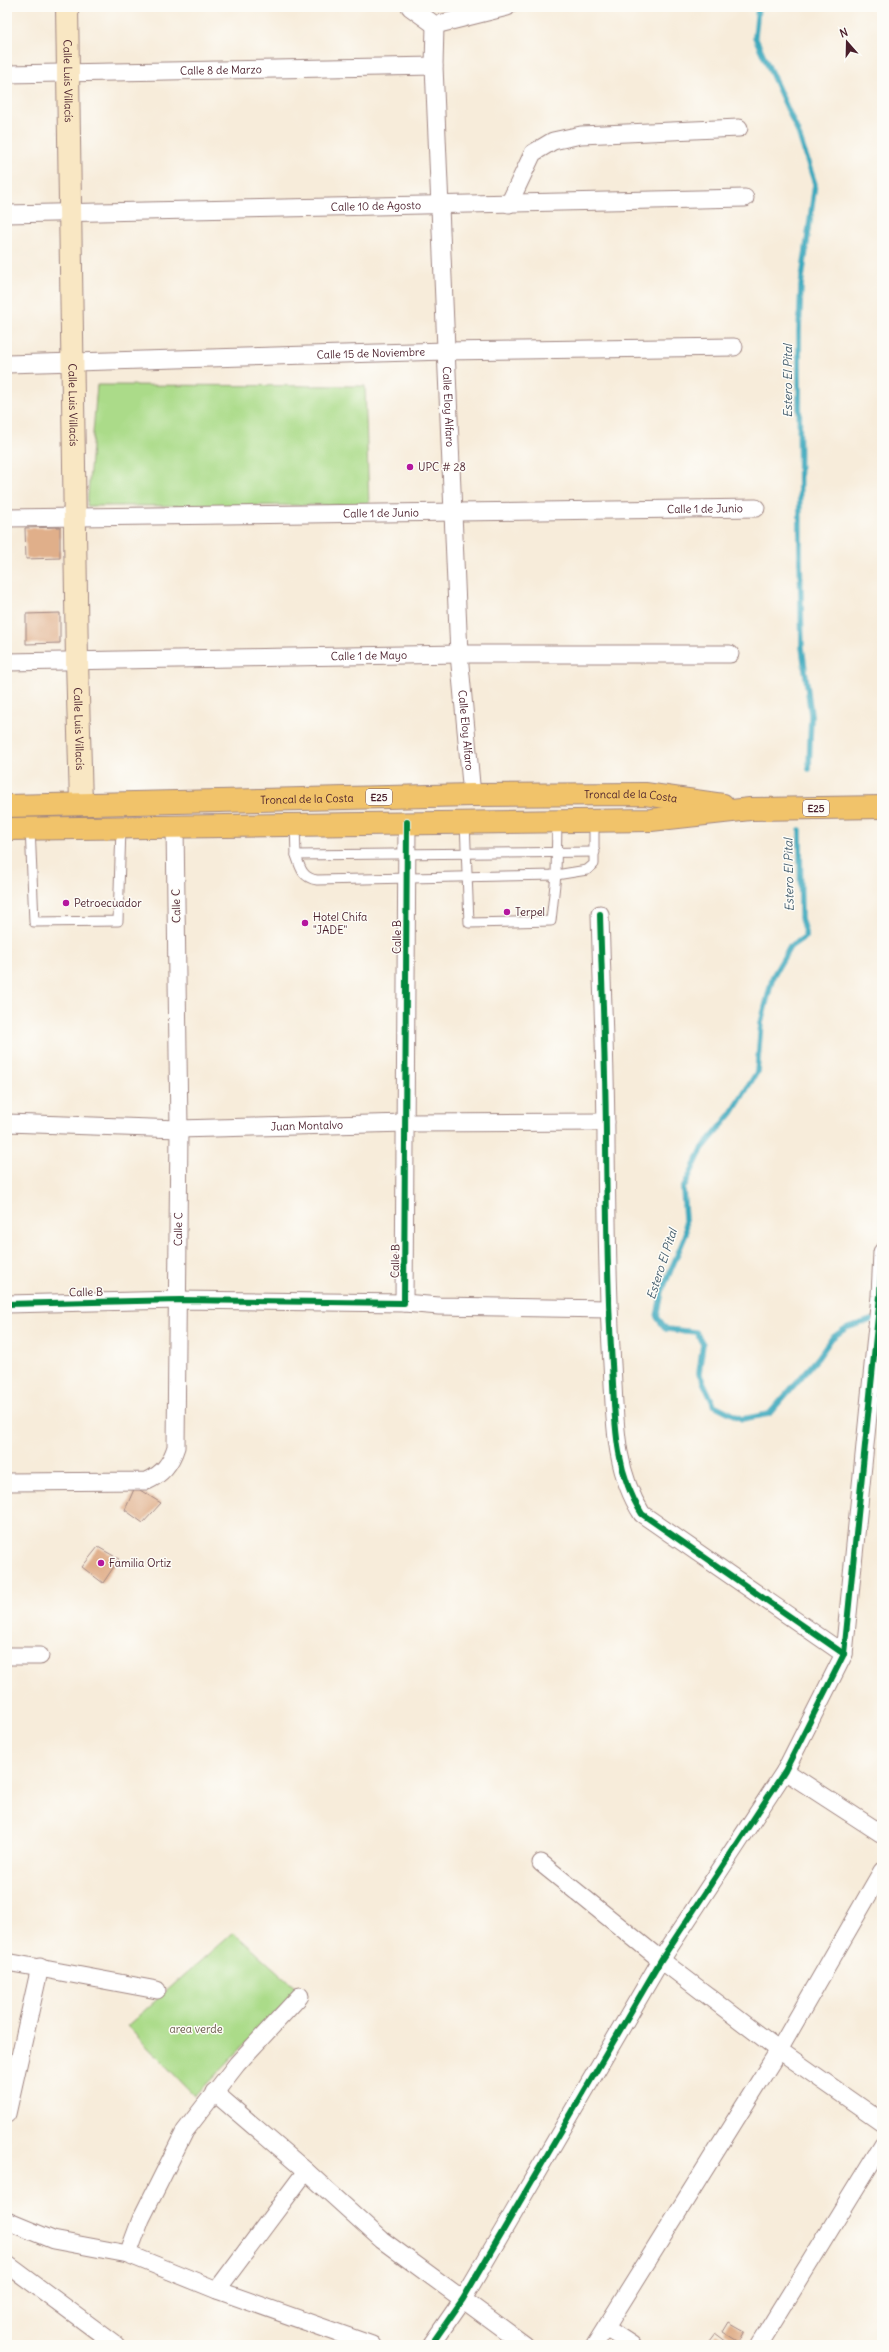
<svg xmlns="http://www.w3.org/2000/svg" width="889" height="2352" font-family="Delius,sans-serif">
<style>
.green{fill:#abdb89;stroke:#7a7d5a}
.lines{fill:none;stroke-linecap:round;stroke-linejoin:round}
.stream{stroke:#3da9bd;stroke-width:5.5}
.building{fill:#e0af8a}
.lane-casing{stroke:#a08682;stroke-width:11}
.street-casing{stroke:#a08682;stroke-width:19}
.secondary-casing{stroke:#a08682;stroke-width:24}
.highway-casing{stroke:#a08682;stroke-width:24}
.lane{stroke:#fff;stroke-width:9}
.street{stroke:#fff;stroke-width:17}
.secondary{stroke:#f9e7c3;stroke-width:22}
.highway{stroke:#f1c36a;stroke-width:22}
.cycleway-casing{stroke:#fdfcf7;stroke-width:8}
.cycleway{stroke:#00873e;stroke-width:6}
.poi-dot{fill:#b5179e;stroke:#fdfcf7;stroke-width:1.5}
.labels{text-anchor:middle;stroke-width:3;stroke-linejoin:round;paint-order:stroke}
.shield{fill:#fdfcf7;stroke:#806168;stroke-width:1}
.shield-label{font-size:10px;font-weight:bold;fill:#4a1f2b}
.street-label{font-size:11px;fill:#4a1f2b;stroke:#fdfcf7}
.poi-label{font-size:11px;fill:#4a1f2b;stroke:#fdfcf7;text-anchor:start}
.park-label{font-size:11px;fill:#675747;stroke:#fdfcf7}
.water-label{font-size:12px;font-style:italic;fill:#445d6d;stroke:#fdfcf7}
</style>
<rect width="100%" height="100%" fill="#fdfcf7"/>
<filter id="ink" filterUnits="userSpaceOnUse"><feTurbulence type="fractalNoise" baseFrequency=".025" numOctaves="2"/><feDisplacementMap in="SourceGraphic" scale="8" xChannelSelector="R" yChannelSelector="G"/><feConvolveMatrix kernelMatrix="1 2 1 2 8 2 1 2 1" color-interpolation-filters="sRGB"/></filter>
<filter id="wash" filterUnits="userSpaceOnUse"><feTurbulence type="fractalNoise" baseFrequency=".012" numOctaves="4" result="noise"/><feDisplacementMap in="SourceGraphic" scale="16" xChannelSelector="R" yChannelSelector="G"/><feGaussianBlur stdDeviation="0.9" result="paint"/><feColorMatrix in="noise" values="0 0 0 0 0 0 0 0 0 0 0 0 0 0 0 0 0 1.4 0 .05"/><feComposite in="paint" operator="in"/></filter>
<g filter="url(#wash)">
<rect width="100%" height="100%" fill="#f7ecda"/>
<g class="green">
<polygon points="97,385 365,386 369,505 87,506"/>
<polygon points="233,1932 298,1990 195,2096 127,2026"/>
</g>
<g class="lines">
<g class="stream">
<polyline points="758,7 755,37 798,132 815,184 801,286 799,331 800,557 802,647 811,715 809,769"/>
<polyline points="800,830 801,918 806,936 790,947 773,976 761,1023 757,1072 732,1113 702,1149 683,1189 686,1234 662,1291 657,1317 666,1329 696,1332 703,1344 699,1373 714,1405 742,1419 769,1414 818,1358 832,1338 846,1328 874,1319"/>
</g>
</g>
<g id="blocks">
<g class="building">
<polygon points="60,527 60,558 26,559 25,528"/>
<polygon points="60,613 60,643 26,644 26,614"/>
<polygon points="135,1487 161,1503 143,1523 125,1510"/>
<polygon points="98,1547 119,1559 103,1583 82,1567"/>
<polygon points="729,2322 745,2331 739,2342 723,2332"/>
<polygon points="715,2333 731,2345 706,2345"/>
</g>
</g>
</g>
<g filter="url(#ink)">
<use href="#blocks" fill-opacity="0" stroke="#a08682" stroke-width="1"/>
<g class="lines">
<defs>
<g id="lane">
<polyline points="465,822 469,923 551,921 556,875 557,822"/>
<polyline points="295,825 296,855 595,852"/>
<polyline points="30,827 34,922 118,921 121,828"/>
<path d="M 296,855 C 300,867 302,878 317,880 L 556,875 L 587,870 L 594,864 L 594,821"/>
</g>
<g id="street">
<polyline points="410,7 435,25"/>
<path id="s1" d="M 435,25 L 434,66 L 459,654 L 472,795"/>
<polyline points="435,25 507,7"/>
<path id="s2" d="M 7,74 L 434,66"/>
<polyline points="509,204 533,153 553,141 581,135 739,128"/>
<path id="s3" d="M 7,214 L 745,198"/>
<path id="s4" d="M 7,364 L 446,351 L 734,347"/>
<path id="s5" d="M 7,518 L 756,508"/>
<path id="s6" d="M 7,662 L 459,654 L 730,654"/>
<path d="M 600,914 C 602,991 606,1068 606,1145 C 607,1218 607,1291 612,1364 C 615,1415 613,1469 642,1514 L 844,1654"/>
<path id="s7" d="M 7,1123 L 179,1129 L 406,1123 L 606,1122"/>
<polyline points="404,1303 439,1306 608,1309"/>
<polyline points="7,1304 179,1300 404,1303 407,822"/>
<path id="s8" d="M 7,1482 L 147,1481 C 163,1474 171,1463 176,1447 L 179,1129 L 175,826"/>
<polyline points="7,1656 40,1656"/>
<polyline points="785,1771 882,1834"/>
<polyline points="541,1863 661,1960 779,2050 882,1871"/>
<polyline points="7,1962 157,1990"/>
<polyline points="214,2092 306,2171"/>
<polyline points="7,2114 40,1967"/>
<polyline points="7,2221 53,2240 128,2254 217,2290 372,2345"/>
<polyline points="128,2254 141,2219 185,2131 237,2064 300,1996"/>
<polyline points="7,2264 116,2345"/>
<polyline points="217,2290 306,2171 382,2240 525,2345"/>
<polyline points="606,2328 632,2345"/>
<polyline points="431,2345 463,2299 661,1960 785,1771 844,1654 880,1296 882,1252"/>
<polyline points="595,2345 779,2050 882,2122"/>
<polyline points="759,2345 882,2145"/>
</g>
<g id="secondary">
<path id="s9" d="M 67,7 L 77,661 L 81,803"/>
</g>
<g id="highway">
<path id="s10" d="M 7,806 L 472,795 L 645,794 L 723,805"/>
<polyline points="7,829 651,820 750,809 882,807"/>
</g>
</defs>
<use href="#lane" class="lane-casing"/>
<use href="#street" class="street-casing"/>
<use href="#secondary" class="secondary-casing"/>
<use href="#highway" class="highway-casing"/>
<use href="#lane" class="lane"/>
<use href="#street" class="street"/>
<use href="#secondary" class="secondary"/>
<use href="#highway" class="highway"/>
<defs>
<g id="cycleway">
<path d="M 600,914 C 602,991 606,1068 606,1145 C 607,1218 607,1291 612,1364 C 615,1415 613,1469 642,1514 L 844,1654"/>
<polyline points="7,1304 179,1300 404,1303 407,822"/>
<polyline points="431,2345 463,2299 661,1960 785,1771 844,1654 880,1296 882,1252"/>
</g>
</defs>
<use href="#cycleway" class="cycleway-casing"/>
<use href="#cycleway" class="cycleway"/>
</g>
</g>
<g class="poi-dot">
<circle cx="410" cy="467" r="4"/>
<circle cx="66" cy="903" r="4"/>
<circle cx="507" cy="912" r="4"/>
<circle cx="305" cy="923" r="4"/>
<circle cx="101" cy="1563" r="4"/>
</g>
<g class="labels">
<g class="shield">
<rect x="366" y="789" width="26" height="16" rx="3"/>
<rect x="803" y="800" width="26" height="16" rx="3"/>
</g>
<g class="shield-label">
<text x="379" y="801">E25</text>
<text x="816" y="812">E25</text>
</g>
<g class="street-label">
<text dy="4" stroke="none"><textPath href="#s2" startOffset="214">Calle 8 de Marzo</textPath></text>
<text dy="4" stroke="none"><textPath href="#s9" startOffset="74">Calle Luis Villacís</textPath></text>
<text dy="4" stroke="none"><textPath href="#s3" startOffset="369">Calle 10 de Agosto</textPath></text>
<text dy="4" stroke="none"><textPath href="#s4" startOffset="364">Calle 15 de Noviembre</textPath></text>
<text dy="4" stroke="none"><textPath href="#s9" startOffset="398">Calle Luis Villacís</textPath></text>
<text dy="4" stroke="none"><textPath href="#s1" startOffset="382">Calle Eloy Alfaro</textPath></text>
<text dy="4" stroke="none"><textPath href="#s5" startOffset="698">Calle 1 de Junio</textPath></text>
<text dy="4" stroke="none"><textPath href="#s5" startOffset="374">Calle 1 de Junio</textPath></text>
<text dy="4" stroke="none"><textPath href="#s6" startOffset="362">Calle 1 de Mayo</textPath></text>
<text dy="4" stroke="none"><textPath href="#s9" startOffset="722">Calle Luis Villacís</textPath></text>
<text dy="4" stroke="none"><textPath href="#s1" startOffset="706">Calle Eloy Alfaro</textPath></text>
<text dy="4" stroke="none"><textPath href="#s10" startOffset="624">Troncal de la Costa</textPath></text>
<text dy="4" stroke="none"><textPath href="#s10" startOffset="300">Troncal de la Costa</textPath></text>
<text transform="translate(176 906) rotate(-91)" y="4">Calle C</text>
<text transform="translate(397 937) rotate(-90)" y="4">Calle B</text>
<text dy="4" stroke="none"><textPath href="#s7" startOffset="300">Juan Montalvo</textPath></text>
<text dy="4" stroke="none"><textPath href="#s8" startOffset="404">Calle C</textPath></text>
<text transform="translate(395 1261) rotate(-89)" y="4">Calle B</text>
<text transform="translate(86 1292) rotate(-1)" y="4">Calle B</text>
</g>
<g class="poi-label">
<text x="418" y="471">UPC # 28</text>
<text x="74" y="907">Petroecuador</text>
<text x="515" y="916">Terpel</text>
<text x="313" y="921">Hotel Chifa<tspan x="313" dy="13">"JADE"</tspan></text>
<text x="109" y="1567">Familia Ortiz</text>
</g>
<g class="park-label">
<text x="196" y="2033">area verde</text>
</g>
<g class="water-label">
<text transform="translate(788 381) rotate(-90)" y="4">Estero El Pital</text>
<text transform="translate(789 875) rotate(-91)" y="4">Estero El Pital</text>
<text transform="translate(662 1264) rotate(-72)" y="4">Estero El Pital</text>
</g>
</g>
<rect width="889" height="2352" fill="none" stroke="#fdfcf7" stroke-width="24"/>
<g transform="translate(847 42) rotate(340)" stroke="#fdfcf7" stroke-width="3" paint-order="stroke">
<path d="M0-3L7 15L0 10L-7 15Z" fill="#4a1f2b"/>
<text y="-6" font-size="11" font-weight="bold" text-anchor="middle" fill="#4a1f2b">N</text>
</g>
</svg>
